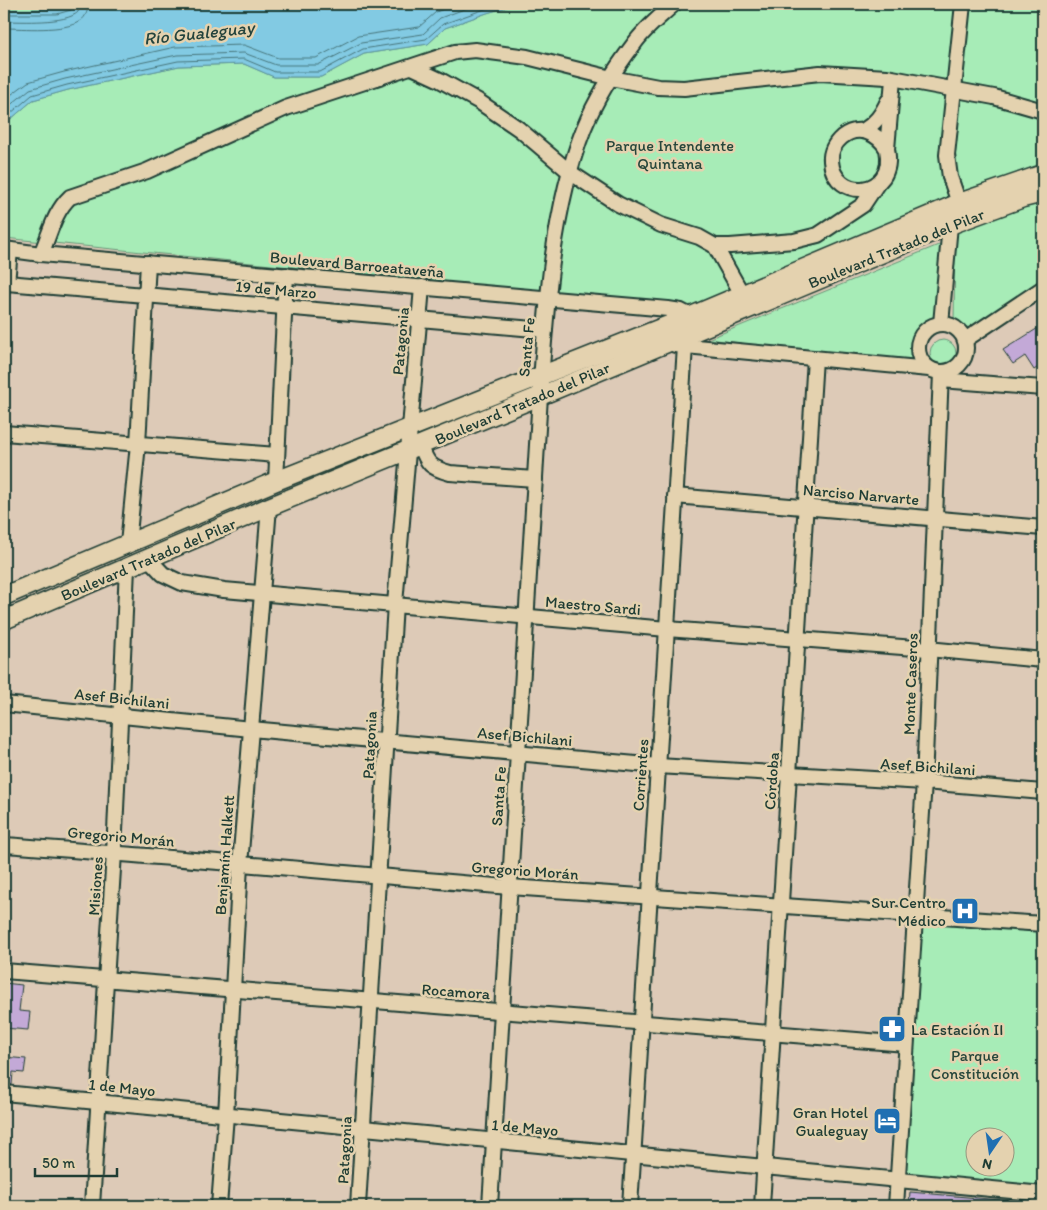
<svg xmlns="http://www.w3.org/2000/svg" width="1047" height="1210" font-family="Itim,sans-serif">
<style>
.green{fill:#a7ecb7;stroke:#639476;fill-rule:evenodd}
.water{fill:#82cae3;stroke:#5a929d}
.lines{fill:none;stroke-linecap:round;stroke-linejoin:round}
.shore{stroke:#47757a;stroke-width:1}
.building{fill:#c3a9d7;stroke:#1f3d34}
.minor-casing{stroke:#1f3d34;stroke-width:18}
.major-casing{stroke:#1f3d34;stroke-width:21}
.minor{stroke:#e4d2af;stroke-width:14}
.major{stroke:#e4d2af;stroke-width:18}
.labels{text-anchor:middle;stroke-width:5;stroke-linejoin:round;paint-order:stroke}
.park-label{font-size:16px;fill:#26463b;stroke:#e4d2af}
.street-label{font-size:16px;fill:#1f3d34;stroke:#e4d2af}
.poi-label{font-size:16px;fill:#1f3d34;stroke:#e4d2af;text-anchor:end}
.water-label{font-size:18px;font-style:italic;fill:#24443d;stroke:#e4d2af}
</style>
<rect width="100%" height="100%" fill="#ddcab7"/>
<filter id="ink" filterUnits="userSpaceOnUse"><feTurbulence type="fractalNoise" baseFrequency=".02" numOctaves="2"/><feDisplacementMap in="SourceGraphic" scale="10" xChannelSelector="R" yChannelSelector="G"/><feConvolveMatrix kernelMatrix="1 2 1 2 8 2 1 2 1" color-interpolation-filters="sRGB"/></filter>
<g filter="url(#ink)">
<g class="green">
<polygon points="4,4 81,4 57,9 4,10"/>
<polygon points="517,4 1043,4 1043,171 689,309 666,305 4,238 4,119 11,119 33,100 68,90 179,66 244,64 274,77 321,77 364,54 428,44 445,28 487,13"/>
<polygon points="1043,200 1043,283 971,328 954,324 955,230"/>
<path d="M 941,244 L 936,322 C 914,326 907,348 920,365 L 708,339 Z"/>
<circle cx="943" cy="353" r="13"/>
<path d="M 915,915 L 1043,926 L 1043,1192 L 898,1180 ZM 974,1138 L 1004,1138 L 1004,1168 L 974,1168 Z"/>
</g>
<polygon class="water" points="81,4 517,4 487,13 445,28 428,44 364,54 321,77 274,77 244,64 179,66 68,90 33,100 11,119 4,119 4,10 57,9"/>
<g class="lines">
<g class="shore">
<polyline points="4,14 57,14 71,10 74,4"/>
<path d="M 4,21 C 21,21 66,24 78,12 L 81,4"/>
<path d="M 4,28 C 22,28 65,32 80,21 C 86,17 88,11 88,4"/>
<polyline points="4,100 28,82 64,72 175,47 244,45 278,58 316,58 358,36 419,27 436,12 457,4"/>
<polyline points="4,108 8,107 30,89 65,79 177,55 244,53 276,65 318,65 361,43 423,34 440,18 478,4"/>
<polyline points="4,114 10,114 32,95 67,85 178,61 244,59 275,72 320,72 363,49 426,39 443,24 499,4"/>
</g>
</g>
<g class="building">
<polygon points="1043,325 1043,364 1034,370 1025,356 1013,364 1003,350"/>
<polygon points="4,983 22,985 19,1011 30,1012 28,1030 4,1028"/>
<polygon points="4,1057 26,1059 24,1073 13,1072 12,1085 4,1084"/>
<polygon points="910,1192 1000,1200 1000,1206 909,1206"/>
</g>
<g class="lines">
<defs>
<g id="minor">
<polyline points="412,67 440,80 478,101 519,129 571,173 618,204 661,225 699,237 715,246 742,294"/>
<path d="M 863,131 C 876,123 882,114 888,101"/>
<path d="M 887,149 C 878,133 858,124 842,137 C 835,143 830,152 831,161 C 834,202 897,198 887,149 L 893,79"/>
<polyline points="715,246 730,246 794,241 818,235 863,205 877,184"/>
<polyline points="4,249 41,254 668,309 681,311 691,316 693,323"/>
<path d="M 41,254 C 50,234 54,212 70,197 L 147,171 L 286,108 L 455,52 L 475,50 L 527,57 L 611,78 L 658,87 L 684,88 L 820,73 L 887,77 L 994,97 L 1043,111"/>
<polyline points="7,283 10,250"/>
<polyline points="4,285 7,283 545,330"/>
<circle cx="942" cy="348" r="24"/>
<polyline points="941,324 950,225 959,203 950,177 947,155 963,4"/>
<polyline points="965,340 1043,288"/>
<polyline points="675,345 929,369"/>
<polyline points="941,380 1043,388"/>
<polyline points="4,433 277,455"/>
<path d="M 421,446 C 427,464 431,468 450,473 L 535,479"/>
<polyline points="276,481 286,275"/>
<polyline points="675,496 1043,528"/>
<polyline points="128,544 138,444 148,263"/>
<polyline points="148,558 163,574 182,583 224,590 667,629 928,649 1043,660"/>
<polyline points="4,704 251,729 658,766 924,782 1043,792"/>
<path d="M 4,845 C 173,857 341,873 510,887 C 688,901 866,911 1043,924"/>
<polyline points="4,971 906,1044"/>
<polyline points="4,1093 1043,1194"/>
<polyline points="92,1206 114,853 127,568"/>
<polyline points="219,1206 226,1115 240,865 269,507"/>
<polyline points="358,1206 395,604 422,287"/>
<path d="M 490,1206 L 540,396 C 546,309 552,210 584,128 C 596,99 615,69 634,44 C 644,29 661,16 674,4"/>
<polyline points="630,1206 685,346"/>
<polyline points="762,1206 815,358"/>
<polyline points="896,1206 924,782 941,373"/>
<polyline points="1038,1206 1039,1194"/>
</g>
<g id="major">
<polyline points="4,596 276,481 691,316 959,203 1043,174"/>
<polyline points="4,620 269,507 540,396 950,225 1023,198 1043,193"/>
</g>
</defs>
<use href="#minor" class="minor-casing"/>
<use href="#major" class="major-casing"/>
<use href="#minor" class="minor"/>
<use href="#major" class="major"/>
</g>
</g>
<defs>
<symbol id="hospital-square" viewBox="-11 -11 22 22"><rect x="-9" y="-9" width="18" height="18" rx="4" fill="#1f6fb2" stroke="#e4d2af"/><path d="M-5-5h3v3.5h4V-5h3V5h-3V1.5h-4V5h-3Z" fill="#fff"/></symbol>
<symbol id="pharmacy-square" viewBox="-11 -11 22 22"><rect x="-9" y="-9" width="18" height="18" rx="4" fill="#1f6fb2" stroke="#e4d2af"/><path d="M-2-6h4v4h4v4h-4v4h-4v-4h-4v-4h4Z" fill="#fff"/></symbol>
<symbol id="hotel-square" viewBox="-11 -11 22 22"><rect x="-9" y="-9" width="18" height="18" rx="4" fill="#1f6fb2" stroke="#e4d2af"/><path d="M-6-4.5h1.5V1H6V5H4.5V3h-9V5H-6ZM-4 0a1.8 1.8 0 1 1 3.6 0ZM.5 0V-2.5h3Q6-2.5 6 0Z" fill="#fff"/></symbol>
</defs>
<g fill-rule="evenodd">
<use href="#hospital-square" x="949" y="895" width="32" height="32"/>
<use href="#pharmacy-square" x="876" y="1013" width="32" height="32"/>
<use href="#hotel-square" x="871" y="1105" width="32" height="32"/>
</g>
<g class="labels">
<g class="park-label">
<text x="670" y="151">Parque Intendente<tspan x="670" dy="18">Quintana</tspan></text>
<text x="975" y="1061">Parque<tspan x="975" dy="18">Constitución</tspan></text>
</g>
<g class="street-label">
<text transform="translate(896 248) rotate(-22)" y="6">Boulevard Tratado del Pilar</text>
<text transform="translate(357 264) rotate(5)" y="6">Boulevard Barroeataveña</text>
<text transform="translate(276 289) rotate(5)" y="6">19 de Marzo</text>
<text transform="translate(400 341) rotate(-85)" y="6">Patagonia</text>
<text transform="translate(526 347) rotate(-85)" y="6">Santa Fe</text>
<text transform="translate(522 403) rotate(-23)" y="6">Boulevard Tratado del Pilar</text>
<text transform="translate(861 494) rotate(5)" y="6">Narciso Narvarte</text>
<text transform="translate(148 559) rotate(-23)" y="6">Boulevard Tratado del Pilar</text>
<text transform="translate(593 605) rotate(5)" y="6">Maestro Sardi</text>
<text transform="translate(910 684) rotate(-88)" y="6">Monte Caseros</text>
<text transform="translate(122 698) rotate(6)" y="6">Asef Bichilani</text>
<text transform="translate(525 736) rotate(5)" y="6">Asef Bichilani</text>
<text transform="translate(369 745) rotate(-87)" y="6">Patagonia</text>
<text transform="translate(928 766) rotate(4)" y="6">Asef Bichilani</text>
<text transform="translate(640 775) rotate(-86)" y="6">Corrientes</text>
<text transform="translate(771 781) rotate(-86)" y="6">Córdoba</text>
<text transform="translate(498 796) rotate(-86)" y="6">Santa Fe</text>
<text transform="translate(121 836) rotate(5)" y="6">Gregorio Morán</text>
<text transform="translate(224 855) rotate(-86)" y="6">Benjamín Halkett</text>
<text transform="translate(525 870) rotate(4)" y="6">Gregorio Morán</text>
<text transform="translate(95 886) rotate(-86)" y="6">Misiones</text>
<text transform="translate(456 991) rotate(4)" y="6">Rocamora</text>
<text transform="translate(122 1087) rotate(6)" y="6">1 de Mayo</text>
<text transform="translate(525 1127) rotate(5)" y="6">1 de Mayo</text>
<text transform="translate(344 1150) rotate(-87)" y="6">Patagonia</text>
</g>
<g class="poi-label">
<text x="946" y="908">Sur Centro<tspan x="946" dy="18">Médico</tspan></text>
<text x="911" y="1035" text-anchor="start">La Estación II</text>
<text x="868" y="1118">Gran Hotel<tspan x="868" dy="18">Gualeguay</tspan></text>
</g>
<g class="water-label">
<text transform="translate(199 33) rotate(-6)" y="6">Río Gualeguay</text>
</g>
</g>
<rect width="1047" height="1210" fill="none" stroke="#e4d2af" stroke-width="20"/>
<rect x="10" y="10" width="1027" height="1190" fill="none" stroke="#1f3d34" stroke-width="2" filter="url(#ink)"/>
<g transform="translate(990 1152) rotate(193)"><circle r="24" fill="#e4d2af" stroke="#95967e"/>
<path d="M0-4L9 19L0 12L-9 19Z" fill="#1f6fb2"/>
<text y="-8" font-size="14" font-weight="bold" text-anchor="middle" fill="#1f3d34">N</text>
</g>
<path d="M35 1168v8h82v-8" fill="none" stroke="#1f3d34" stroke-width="2.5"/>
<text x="42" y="1168" font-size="15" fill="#1f3d34" stroke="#e4d2af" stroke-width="4" paint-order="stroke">50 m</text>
</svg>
